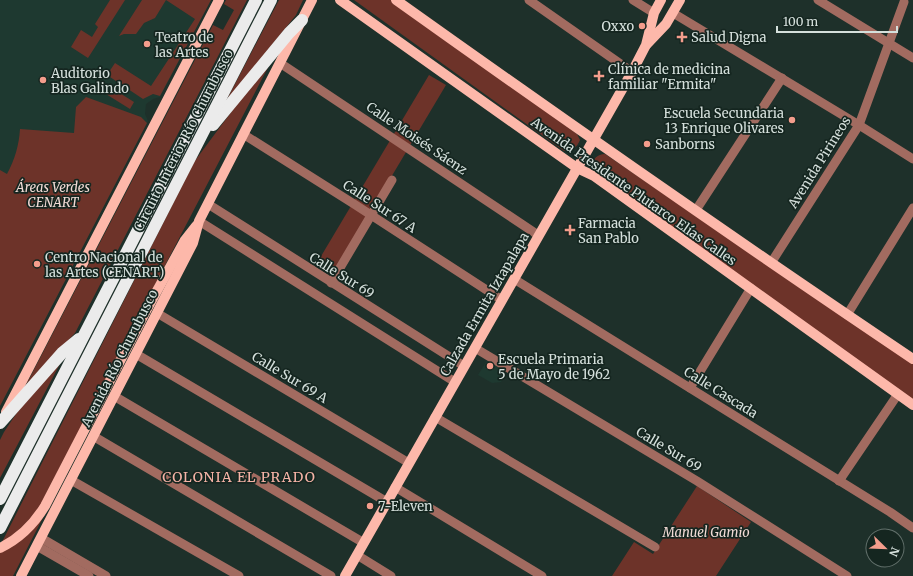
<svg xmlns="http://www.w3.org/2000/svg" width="913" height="576" font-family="Merriweather,serif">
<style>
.built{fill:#1e3930}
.green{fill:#6d3329}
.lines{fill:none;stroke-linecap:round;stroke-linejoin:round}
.minor{stroke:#a26b60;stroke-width:9}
.major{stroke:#fdb8aa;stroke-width:10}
.highway{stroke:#ebebeb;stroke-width:12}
.poi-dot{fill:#f49d8c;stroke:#152620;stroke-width:1.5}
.labels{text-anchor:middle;stroke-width:3.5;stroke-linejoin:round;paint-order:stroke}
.poi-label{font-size:13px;fill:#d5e0dc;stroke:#152620;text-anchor:start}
.street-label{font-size:13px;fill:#d5e0dc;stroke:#152620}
.park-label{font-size:13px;font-style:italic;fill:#f1dad5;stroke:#152620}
.neighbourhood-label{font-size:14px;letter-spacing:1px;fill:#f5b3a6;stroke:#152620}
</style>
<rect width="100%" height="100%" fill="#1e302a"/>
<g class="built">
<polygon points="0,0 211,0 160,97 153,99 146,104 145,114 148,121 0,406"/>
<polygon points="488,359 506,372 501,382 492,383 478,375"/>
</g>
<g class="green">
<polygon points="110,0 125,0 88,58 71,47 81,30 92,37 98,27 95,24"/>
<polygon points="142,0 211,0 160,96 153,94 143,99 107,75 115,63 151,86 195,19 166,0 155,18 144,23 136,34 124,34 119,36"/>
<polygon points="226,0 247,0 75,333 25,387 213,25 223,30 234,10 224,4"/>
<polygon points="279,0 303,0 296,15 225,103"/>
<path d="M 354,0 L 396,0 L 577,134 L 580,140 C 577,147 572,152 564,151 Z"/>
<polygon points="276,52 45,496 52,500 13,576 0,576 0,546 194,162"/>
<polygon points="429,75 446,85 334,273 317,263"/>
<polygon points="102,82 134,102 130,109 98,89"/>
<path d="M 86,97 L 141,117 L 147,123 L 0,406 L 0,170 L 7,174 C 15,159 19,145 20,129 L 74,133 L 76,107 Z"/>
<path d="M 605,154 L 913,363 L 913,401 L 593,172 L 590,165 C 594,159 597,154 605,154 Z"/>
<polygon points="63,358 0,478 0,440 4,432 18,411"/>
<polygon points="697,486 751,522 716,576 612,576 634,542 653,554"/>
</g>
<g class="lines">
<g class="minor">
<polyline points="529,0 632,72"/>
<polyline points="633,0 654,13"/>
<polyline points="818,0 913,58"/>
<polyline points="673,13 859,125 913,159"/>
<polyline points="280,63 538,235"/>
<polyline points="243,134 354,204 502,300"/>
<polyline points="208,204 464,366"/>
<polyline points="696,210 782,78"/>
<polyline points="199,221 455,382"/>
<polyline points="771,263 859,125 904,2"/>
<polyline points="514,279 890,512 913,528"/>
<polyline points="331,283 392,180"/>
<polyline points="157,313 409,463"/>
<polyline points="847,315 913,208"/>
<polyline points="475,348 697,481 847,576"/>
<polyline points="136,354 387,502"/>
<polyline points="690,388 751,288"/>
<polyline points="114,396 364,543"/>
<polyline points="435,417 655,547"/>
<polyline points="93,436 331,576"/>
<polyline points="71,480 239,576"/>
<polyline points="839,481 898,394"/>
<polyline points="395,487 542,576"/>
<polyline points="41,538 106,576"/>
<polyline points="37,546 89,576"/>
<polyline points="357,555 391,576"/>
</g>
<g class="major">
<polyline points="340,0 577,168 594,176 913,405"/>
<path d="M 396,0 C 567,122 739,242 913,359"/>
<polyline points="647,44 666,24 680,0"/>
<polyline points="6,412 219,0"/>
<path d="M 0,548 C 19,539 34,524 45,506 L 147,309 L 185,240 L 196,226"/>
<polyline points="21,576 193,243 199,221 312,0"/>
<polyline points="345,576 632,72 646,45 654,13 661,0"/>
</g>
<g class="highway">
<polyline points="213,125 289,33 302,20"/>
<polyline points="0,423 62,353 79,339"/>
<polyline points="0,499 256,0"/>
<polyline points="0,528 271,0"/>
</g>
</g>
<g class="poi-dot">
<circle cx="642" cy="26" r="4"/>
<path d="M680 31h4v4h4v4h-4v4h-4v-4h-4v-4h4z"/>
<circle cx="147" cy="44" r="4"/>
<path d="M597 70h4v4h4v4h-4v4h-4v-4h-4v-4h4z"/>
<circle cx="43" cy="80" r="4"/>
<circle cx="792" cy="120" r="4"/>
<circle cx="647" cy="144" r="4"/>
<path d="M568 224h4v4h4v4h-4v4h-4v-4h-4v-4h4z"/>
<circle cx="37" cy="264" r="4"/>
<circle cx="490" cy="366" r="4"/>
<circle cx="370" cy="506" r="4"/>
</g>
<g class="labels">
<g class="poi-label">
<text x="634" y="31" text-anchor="end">Oxxo</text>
<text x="155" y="42">Teatro de<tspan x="155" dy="15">las Artes</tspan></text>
<text x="691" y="42">Salud Digna</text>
<text x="608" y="74">Clínica de medicina<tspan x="608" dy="15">familiar "Ermita"</tspan></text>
<text x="51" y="78">Auditorio<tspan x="51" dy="15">Blas Galindo</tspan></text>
<text x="784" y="118" text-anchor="end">Escuela Secundaria<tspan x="784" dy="15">13 Enrique Olivares</tspan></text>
<text x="655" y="149">Sanborns</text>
<text x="578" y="228">Farmacia<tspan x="578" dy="15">San Pablo</tspan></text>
<text x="45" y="262">Centro Nacional de<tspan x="45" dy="15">las Artes (CENART)</tspan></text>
<text x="498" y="364">Escuela Primaria<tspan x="498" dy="15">5 de Mayo de 1962</tspan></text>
<text x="378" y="511">7-Eleven</text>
</g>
<g class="street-label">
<text transform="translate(417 138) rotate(34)" y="5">Calle Moisés Sáenz</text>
<text transform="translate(183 140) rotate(-63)" y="5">Circuito Interior Río Churubusco</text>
<text transform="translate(819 162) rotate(-58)" y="5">Avenida Pirineos</text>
<text transform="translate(634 191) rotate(35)" y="5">Avenida Presidente Plutarco Elías Calles</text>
<text transform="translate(380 206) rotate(33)" y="5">Calle Sur 67 A</text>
<text transform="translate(342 275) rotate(32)" y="5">Calle Sur 69</text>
<text transform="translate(484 304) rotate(-60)" y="5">Calzada Ermita Iztapalapa</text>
<text transform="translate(119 358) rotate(-63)" y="5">Avenida Río Churubusco</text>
<text transform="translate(290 377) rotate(31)" y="5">Calle Sur 69 A</text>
<text transform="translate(721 392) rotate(32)" y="5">Calle Cascada</text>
<text transform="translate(669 449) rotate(31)" y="5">Calle Sur 69</text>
</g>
<g class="park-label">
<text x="53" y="192">Áreas Verdes<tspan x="53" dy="15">CENART</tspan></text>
<text x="706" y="537">Manuel Gamio</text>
</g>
<g class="neighbourhood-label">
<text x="239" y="482">COLONIA EL PRADO</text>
</g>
</g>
<g transform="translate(885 548) rotate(113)"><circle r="19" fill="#152620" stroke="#62706b"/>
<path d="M0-3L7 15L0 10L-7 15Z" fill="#f49d8c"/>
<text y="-6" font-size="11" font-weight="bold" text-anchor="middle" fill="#d5e0dc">N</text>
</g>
<path d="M777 26v6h120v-6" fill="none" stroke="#d5e0dc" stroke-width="2"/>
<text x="783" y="26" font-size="12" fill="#d5e0dc" stroke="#152620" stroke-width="3" paint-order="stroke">100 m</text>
</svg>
